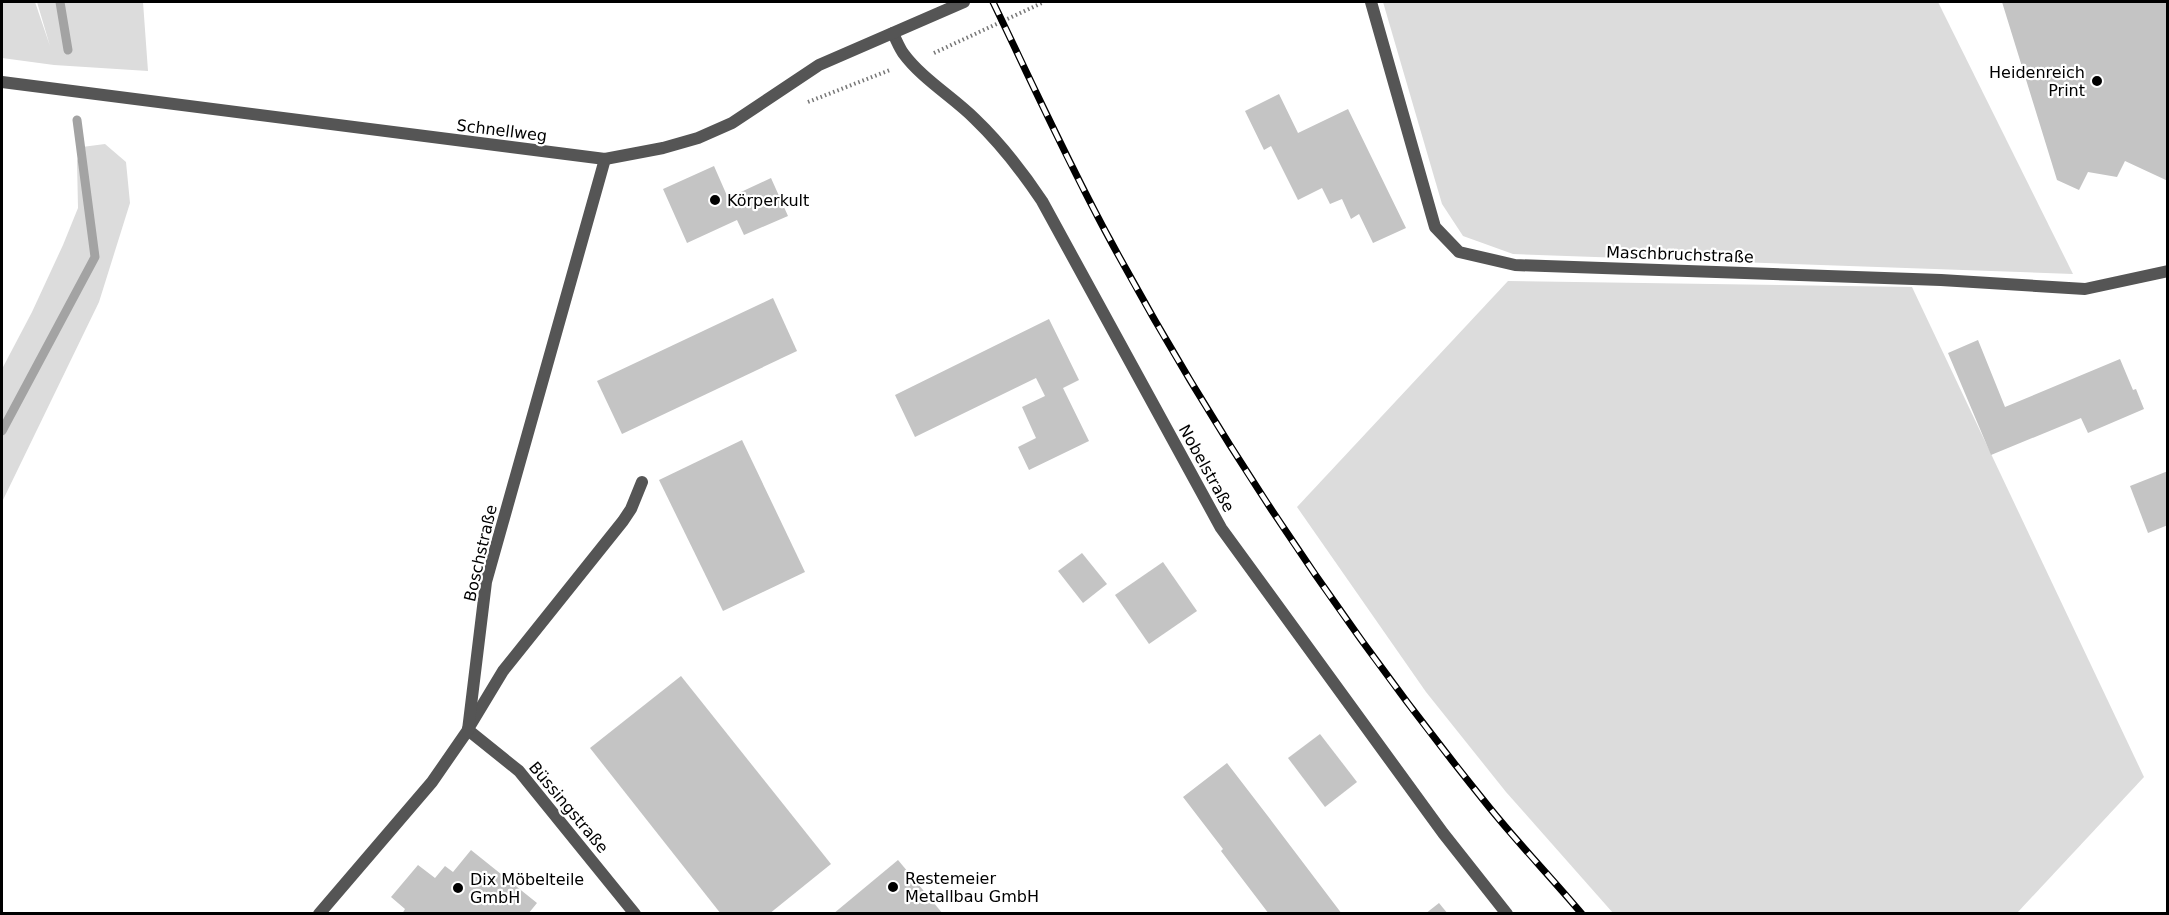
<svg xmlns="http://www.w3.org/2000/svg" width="2169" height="915" font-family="'DejaVu Sans',sans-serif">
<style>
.green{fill:#dcdcdc}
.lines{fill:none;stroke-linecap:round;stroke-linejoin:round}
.stream{stroke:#a3a3a3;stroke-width:9}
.building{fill:#c4c4c4}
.path{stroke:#777;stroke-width:4;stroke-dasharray:1.5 3;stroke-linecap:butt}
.service{stroke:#555;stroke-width:12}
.minor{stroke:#555;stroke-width:12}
.rail-casing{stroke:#000;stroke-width:7}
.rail{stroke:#fff;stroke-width:4.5;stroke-dasharray:14;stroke-linecap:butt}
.poi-dot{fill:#000;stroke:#fff;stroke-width:2}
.labels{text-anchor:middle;stroke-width:4.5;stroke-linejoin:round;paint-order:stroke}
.poi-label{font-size:16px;fill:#000;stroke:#fff;text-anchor:start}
.street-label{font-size:16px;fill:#000;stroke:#fff}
</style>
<rect width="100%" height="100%" fill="#fff"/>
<g class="green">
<polygon points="2,2 35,2 50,46 37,2 143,2 148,71 54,65 2,58"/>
<polygon points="1383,2 1938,2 2073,274 1513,254 1463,236 1442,204"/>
<polygon points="105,144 126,162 130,203 99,302 2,502 2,369 32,312 63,245 78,208 77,161 82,147"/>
<polygon points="1508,281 1912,287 2144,777 2017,913 1613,913 1506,792 1426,692 1297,507"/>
</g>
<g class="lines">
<g class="stream">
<polyline points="60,2 68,50"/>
<polyline points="2,431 95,257 77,120"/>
</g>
</g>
<g class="building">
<polygon points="2002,2 2168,2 2168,181 2125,161 2117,177 2088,172 2079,190 2057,180"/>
<polygon points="1279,94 1298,133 1348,109 1406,228 1373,243 1359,214 1351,219 1342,199 1330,204 1322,188 1298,200 1271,146 1264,150 1245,111"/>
<polygon points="714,166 728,198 771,178 788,216 744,235 737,220 687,243 663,189"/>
<polygon points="773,298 797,351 622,434 597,381"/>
<polygon points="1049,319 1079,380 1063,388 1089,441 1029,470 1018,447 1036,438 1022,407 1045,396 1036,378 915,437 895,395"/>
<polygon points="1978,340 2005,407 2120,359 2133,390 2136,389 2144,409 2088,433 2081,418 1991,455 1948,353"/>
<polygon points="742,440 805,572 723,611 659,480"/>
<polygon points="2168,471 2168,525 2148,533 2130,486"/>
<polygon points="1082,553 1107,584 1083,603 1058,571"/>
<polygon points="1163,562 1197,611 1149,644 1115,595"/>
<polygon points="681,676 831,864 769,914 721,914 590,748"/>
<polygon points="1320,734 1357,782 1325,807 1288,758"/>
<polygon points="1227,763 1267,815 1342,914 1269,914 1221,851 1223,849 1183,797"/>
<polygon points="471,850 537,903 528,914 402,914 405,909 391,897 418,865 435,878 445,866 453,872"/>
<polygon points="898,860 943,914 833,914"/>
<polygon points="1439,903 1448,914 1425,914"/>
</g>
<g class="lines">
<g class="path">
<polyline points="934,53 1044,2"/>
<polyline points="808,102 890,70"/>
</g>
<polyline class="service" points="468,729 503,671 623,521 631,509 642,482"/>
<g class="minor">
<polyline points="1371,2 1435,227 1459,252 1515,265 1941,280 2085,289 2168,271"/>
<path d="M 893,33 C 896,40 899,47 903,53 C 922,79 953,97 975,119 C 1001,144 1022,171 1042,201 L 1221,528 L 1443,833 L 1507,914"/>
<polyline points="2,82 605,159 663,148 698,138 732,123 819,65 964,2"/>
<polyline points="468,730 519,771 635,914"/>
<polyline points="319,914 432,782 468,730 486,582 605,159"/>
</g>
<defs>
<path id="rail" d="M 993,2 C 1031,81 1067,160 1109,238 C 1216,436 1343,626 1485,802 C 1515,840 1550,876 1582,914"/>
</defs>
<use href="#rail" class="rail-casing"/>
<use href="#rail" class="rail"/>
</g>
<g class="poi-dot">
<circle cx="2097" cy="81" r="6"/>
<circle cx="715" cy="200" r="6"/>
<circle cx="893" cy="887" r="6"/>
<circle cx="458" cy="888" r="6"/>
</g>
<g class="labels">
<g class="poi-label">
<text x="2085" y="78" text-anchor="end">Heidenreich<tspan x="2085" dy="18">Print</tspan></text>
<text x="727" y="206">Körperkult</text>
<text x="905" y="884">Restemeier<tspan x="905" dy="18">Metallbau GmbH</tspan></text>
<text x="470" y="885">Dix Möbelteile<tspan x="470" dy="18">GmbH</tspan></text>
</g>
<g class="street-label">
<text transform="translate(502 130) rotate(7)" y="6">Schnellweg</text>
<text transform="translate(1680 254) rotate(2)" y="6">Maschbruchstraße</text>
<text transform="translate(1207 468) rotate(61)" y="6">Nobelstraße</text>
<text transform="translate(480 553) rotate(-77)" y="6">Boschstraße</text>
<text transform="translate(569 807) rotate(50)" y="6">Büssingstraße</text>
</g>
</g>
<rect width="2169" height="915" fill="none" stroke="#000000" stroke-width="6"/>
</svg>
